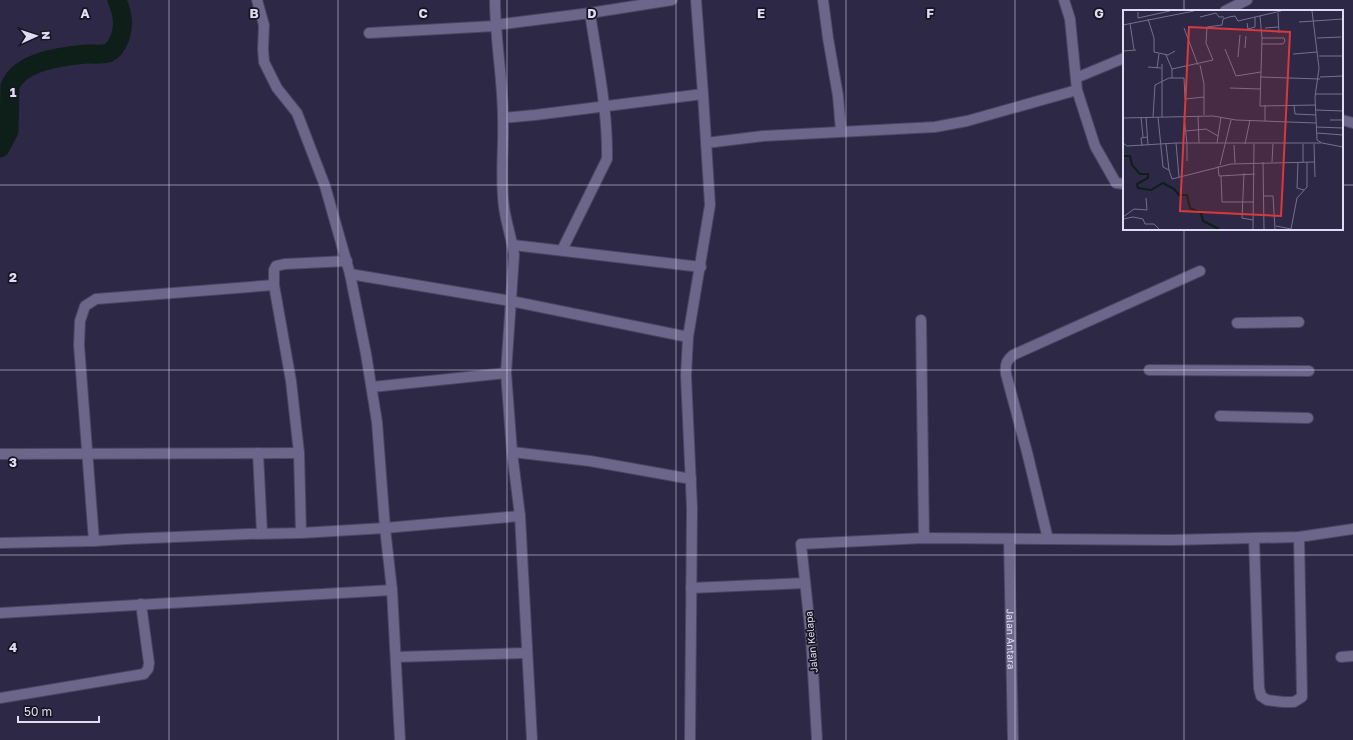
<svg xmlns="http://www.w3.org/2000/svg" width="1353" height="740" font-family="'Golos Text',sans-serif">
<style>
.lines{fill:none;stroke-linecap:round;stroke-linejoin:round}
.river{stroke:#0e1e19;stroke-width:19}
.street-casing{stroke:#4b4560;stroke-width:12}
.street{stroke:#6b668a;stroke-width:10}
.grid{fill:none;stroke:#e0ddf2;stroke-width:1;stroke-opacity:0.55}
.labels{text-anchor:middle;stroke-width:3.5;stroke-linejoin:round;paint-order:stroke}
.street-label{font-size:10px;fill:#e0ddf2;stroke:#161422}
.inset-river{fill:none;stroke:#0e1e19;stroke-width:2}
.inset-road{fill:none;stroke:#75708b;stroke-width:1}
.view{fill:#d73a3c;fill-opacity:0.15;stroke:#d73a3c;stroke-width:2}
.inset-edge{fill:none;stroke:#e0ddf2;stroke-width:2}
.grid-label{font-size:13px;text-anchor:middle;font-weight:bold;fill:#e0ddf2;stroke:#161422;stroke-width:3.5;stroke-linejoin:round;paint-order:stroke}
</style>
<rect width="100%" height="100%" fill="#2e2847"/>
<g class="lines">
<path class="river" d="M 0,148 L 9,131 L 10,86 C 20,61 63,56 86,54 C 92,54 102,55 108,53 C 119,48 124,29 122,18 C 122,12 119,6 117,0"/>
<defs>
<g id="street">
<polyline points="257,0 264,25 263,49 264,62 277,88 297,113 325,186 350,274 366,354 377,422 385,528 392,590 400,740"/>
<path d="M 495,0 C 495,40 503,79 503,119 C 504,148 500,178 504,207 C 506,223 512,239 514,255 L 506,373 L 512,452 L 520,516 L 532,740"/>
<polyline points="823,0 828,38 838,96 841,131"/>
<polyline points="1064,0 1070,19 1077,90 1095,146 1116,183 1124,184"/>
<polyline points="1225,11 1247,0"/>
<polyline points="495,25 590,13 672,0"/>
<polyline points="369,33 495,26"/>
<polyline points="1076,78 1124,58"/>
<polyline points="503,118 535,115 703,94"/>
<polyline points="1342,120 1353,123"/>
<polyline points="706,143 763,136 935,127 967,121 1077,90"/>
<polyline points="513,245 701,267"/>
<path d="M 562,250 L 607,159 C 608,110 597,61 590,13"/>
<polyline points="350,274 511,301 688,337"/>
<polyline points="921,320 924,538"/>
<polyline points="1237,323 1299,322"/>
<polyline points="1149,370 1309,371"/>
<polyline points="372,387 506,373"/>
<polyline points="1220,416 1308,418"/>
<polyline points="512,452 590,461 691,479"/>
<polyline points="258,453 262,533"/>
<polyline points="0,454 299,453"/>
<polyline points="301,533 299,453 291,381 274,285 274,270 276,266 285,264 347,261"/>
<polyline points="1254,538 1259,688 1261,696 1267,700 1283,702 1294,702 1302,697 1299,537"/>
<path id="s1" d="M 1009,539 L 1013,740"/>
<path d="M 1048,539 L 1027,452 L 1006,374 C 1005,365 1006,361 1013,355 L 1200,271"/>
<polyline points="94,541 79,345 80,321 85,306 96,299 274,285"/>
<polyline points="0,543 94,541 126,539 248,534 301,533 385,528 520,516"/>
<polyline points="691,588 805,583"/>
<polyline points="0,613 392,590"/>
<polyline points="396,657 527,653"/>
<polyline points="1341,657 1353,656"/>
<polyline points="0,698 144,674 148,669 149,663 141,604"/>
<polyline points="690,740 692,508 686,376 688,337 710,205 703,94 696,0"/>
<polyline points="817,740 811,637 801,544 924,538 1171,540 1254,538 1299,537 1353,529"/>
</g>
</defs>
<use href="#street" class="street-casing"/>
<use href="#street" class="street"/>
</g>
<path class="grid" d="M 169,0 L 169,740M 338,0 L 338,740M 507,0 L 507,740M 676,0 L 676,740M 846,0 L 846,740M 1015,0 L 1015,740M 1184,0 L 1184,11M 0,185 L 1124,185M 1342,185 L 1353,185M 1184,229 L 1184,740M 0,370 L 1353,370M 0,555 L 1353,555"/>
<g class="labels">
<g class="street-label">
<text dy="4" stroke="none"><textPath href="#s1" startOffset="100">Jalan Antara</textPath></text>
<text transform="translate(811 642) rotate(-95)" y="4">Jalan Kelapa</text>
</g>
</g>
<g transform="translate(1123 10)">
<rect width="220" height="220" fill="#2e2847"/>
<path class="inset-river" d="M 0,146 L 7,146 L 9,155 L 17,164 L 25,164 L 25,168 L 14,174 L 15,178 L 28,180 L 40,173 L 51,179 L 56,185 L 64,185 L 67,198 L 78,203 L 80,211 L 96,219"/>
<path class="inset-road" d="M 189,1 L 196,58 L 192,87 L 194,130 L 199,133 L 220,137M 15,2 L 15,8 L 47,1M 155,3 L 156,23M 137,6 L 139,28 L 137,96 L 193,95M 77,7 L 93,3 L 96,7 L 101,7M 25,9 L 31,28 L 31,42 L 45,45 L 52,41M 176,12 L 220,9M 7,13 L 11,40M 124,13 L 125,19 L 132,17 L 132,7M 0,15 L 71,1M 61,18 L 75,55M 142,18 L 155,17M 194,28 L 218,27M 139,34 L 160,34 L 162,31 L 161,28 L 139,28M 122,38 L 123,26M 102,39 L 113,66 L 138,62M 0,41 L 13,40M 170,44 L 194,42M 43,45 L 49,59 L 49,68M 196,46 L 220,46M 115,47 L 117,25M 77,55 L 81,74 L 81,105M 25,57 L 38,58M 34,58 L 36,44M 49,59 L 90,50 L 83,33 L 84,17 L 99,15 L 100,9 L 106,7 L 112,6 L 115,11 L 158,1M 137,67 L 197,69M 197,67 L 220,66M 107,78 L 137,79M 192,84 L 220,84M 171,95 L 172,104 L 193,105M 193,100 L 220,101M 61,106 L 64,134M 75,106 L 76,133M 18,107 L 20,127M 23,107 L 25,135M 30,107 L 32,75 L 46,68 L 61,68 L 62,89 L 81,87M 35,107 L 40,157 L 46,160 L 49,169 L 108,154 L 191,152M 39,107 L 39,54M 0,108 L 90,106 L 113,110 L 193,113M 207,110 L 220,110M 142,111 L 142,95M 193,117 L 220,118M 63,121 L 83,119 L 95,126M 194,123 L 220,125M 0,133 L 4,136 L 53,133 L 198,133M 53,133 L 56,167M 94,133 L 98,107M 43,134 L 46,160M 64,134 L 64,151M 122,134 L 127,110M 191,134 L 192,167M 111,135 L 112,153M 19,136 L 18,128 L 24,127M 140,152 L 141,219M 149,152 L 150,134M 175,152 L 174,178 L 181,180M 180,152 L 180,134M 97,155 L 108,110M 95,156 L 96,166 L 132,164M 121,163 L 119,208 L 130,210M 98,166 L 99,192 L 131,192M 141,186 L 150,186 L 152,219M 0,207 L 11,199 L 24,200 L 23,188M 0,209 L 10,207 L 20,209 L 22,214 L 31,214 L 36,219M 153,216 L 168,219M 130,219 L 131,134M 168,219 L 174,188 L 184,177 L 184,152"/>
<path class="view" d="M 66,17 L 167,22 L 158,206 L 57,201 Z"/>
<rect width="220" height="220" class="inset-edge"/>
</g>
<g class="grid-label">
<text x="85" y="18">A</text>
<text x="254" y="18">B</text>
<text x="423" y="18">C</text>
<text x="592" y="18">D</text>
<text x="761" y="18">E</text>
<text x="930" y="18">F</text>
<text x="1099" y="18">G</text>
<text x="13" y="97">1</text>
<text x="13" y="282">2</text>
<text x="13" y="467">3</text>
<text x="13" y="652">4</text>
</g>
<g transform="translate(36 36) rotate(87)" stroke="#161422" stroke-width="3" paint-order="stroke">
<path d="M0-3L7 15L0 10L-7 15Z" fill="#e0ddf2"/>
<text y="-6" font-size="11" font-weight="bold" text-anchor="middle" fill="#e0ddf2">N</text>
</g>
<path d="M18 716v6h81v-6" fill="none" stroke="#e0ddf2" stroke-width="2"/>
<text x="24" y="716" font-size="12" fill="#e0ddf2" stroke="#161422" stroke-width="3" paint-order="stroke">50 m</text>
</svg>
